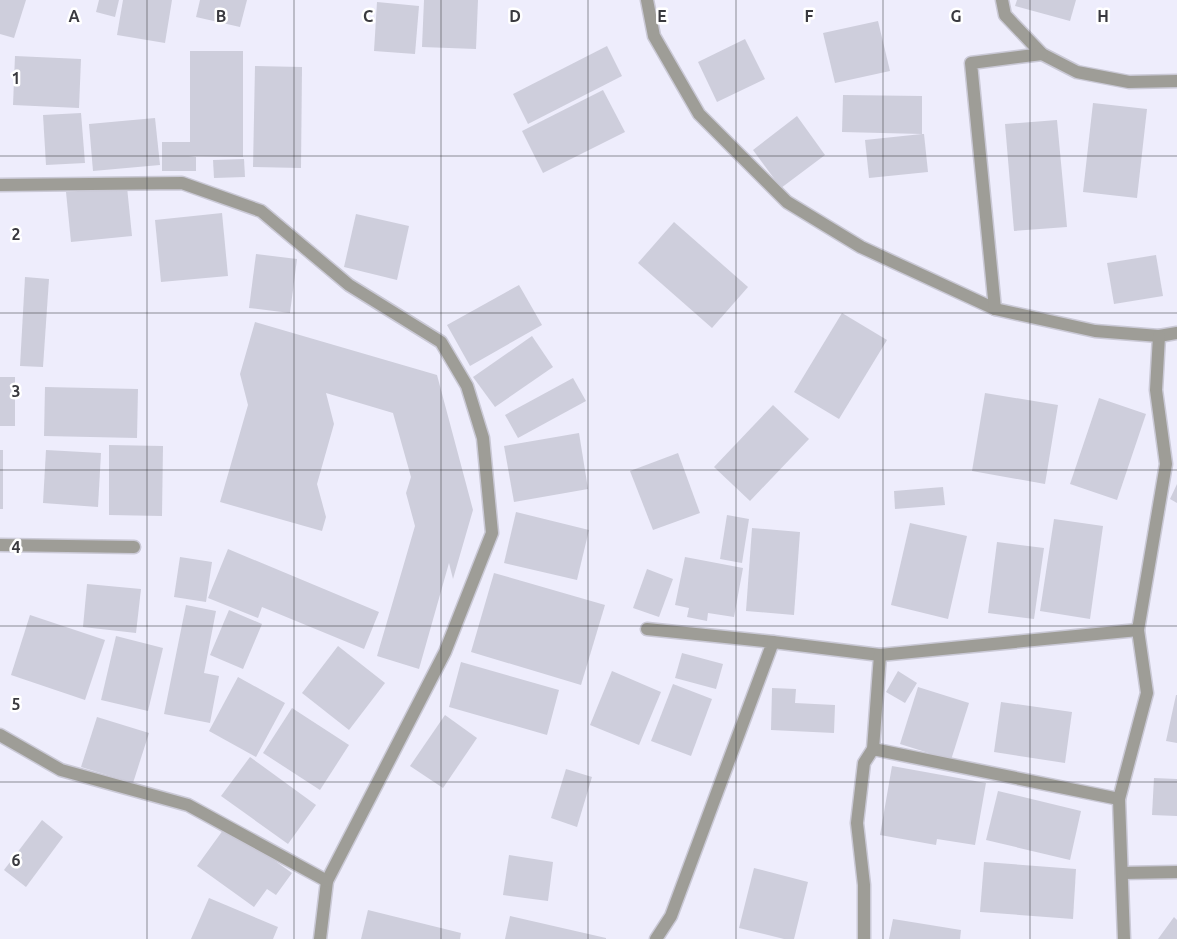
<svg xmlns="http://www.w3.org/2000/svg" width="1177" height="939" font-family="Ubuntu,sans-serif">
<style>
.building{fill:#cecedc}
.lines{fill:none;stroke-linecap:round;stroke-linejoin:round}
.minor-casing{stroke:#cac9d6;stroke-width:15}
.minor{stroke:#9e9d97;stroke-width:12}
.grid{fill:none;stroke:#3a3a3f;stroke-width:1;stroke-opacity:0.55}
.grid-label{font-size:16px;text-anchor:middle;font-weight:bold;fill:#3a3a3f;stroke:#fff;stroke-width:5;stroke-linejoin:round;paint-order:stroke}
</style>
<rect width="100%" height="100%" fill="#eeedfc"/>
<g class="building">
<polygon points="0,0 26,0 14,38 0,34"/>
<polygon points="99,0 119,0 115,17 96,12"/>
<polygon points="123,0 172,0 165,43 117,35"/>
<polygon points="200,0 247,0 240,27 196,17"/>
<polygon points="424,0 478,0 476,49 422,47"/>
<polygon points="1017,0 1076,0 1070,21 1015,6"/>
<polygon points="377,2 419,6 415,54 374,51"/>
<polygon points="878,21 890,71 835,83 823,33"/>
<polygon points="745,39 765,79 717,102 698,62"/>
<polygon points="607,46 622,76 528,124 513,94"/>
<polygon points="190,51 243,51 243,157 189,156 196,157 196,171 162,171 162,142 190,142"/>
<polygon points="15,56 81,59 79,108 13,105"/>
<polygon points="255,66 302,67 301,168 253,167"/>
<polygon points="603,90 625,132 543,173 522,131"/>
<polygon points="843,95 922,96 922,134 842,132"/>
<polygon points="1093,103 1147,109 1137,198 1083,192"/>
<polygon points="81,113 85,163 46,165 43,115"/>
<polygon points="797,116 825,155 781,188 753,150"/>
<polygon points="155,118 160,165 93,171 89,124"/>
<polygon points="1057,120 1067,227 1014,231 1005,124"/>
<polygon points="922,134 924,134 928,172 869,178 865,140"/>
<polygon points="244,159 245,177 214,178 213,160"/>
<polygon points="127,187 132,236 71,242 66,192"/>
<polygon points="222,213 228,276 161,282 155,220"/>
<polygon points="356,214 409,226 397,280 344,267"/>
<polygon points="674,222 748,287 712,328 638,263"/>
<polygon points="256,254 297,259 290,313 249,308"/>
<polygon points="1156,255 1163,296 1114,304 1107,263"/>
<polygon points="25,277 49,279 43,367 20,366"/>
<polygon points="519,285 542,325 470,366 447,325"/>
<polygon points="842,313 887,340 839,419 794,392"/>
<polygon points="255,322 437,375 473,510 453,579 449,563 419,669 377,656 415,526 406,493 411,477 393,413 326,393 334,424 317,484 326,517 322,531 220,502 248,405 240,374"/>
<polygon points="532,336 553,367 495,407 473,377"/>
<rect x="0" y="377" width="15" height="49"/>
<polygon points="573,378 586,401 518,438 505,415"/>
<polygon points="45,387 138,389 137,438 44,436"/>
<polygon points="985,393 1058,405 1045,484 972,471"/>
<polygon points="1099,398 1146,414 1117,500 1070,484"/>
<polygon points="773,405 809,439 750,501 714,467"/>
<polygon points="579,433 588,489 514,502 504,446"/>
<polygon points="109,445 163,446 162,516 109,515"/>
<rect x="0" y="450" width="3" height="59"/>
<polygon points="46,450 101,453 98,507 43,503"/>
<polygon points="678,453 700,513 653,530 630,471"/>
<polygon points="1177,484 1177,503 1170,499"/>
<polygon points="943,487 945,505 895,509 894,491"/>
<polygon points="516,512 589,530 577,580 504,563"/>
<polygon points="727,515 749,519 742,563 720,559"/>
<polygon points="1054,519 1103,526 1090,619 1040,611"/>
<polygon points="910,523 967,536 948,619 891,605"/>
<polygon points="752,528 800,532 794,615 746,611"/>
<polygon points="997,542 1044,548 1034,619 988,613"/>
<polygon points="228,549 379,612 364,649 262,607 258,618 208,598"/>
<polygon points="180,557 212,562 206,602 174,597"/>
<polygon points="685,557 743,568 734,617 708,613 707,621 687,617 689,608 675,605"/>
<polygon points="647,569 673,579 659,617 633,608"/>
<polygon points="494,573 605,605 581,685 471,652"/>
<polygon points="87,584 141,589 136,633 83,627"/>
<polygon points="186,605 216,611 204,673 219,676 210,723 164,714"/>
<polygon points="229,610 262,624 243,669 210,655"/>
<polygon points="30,615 105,640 85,700 11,675"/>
<polygon points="116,636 163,648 148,711 101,700"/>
<polygon points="338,646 385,683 349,730 302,693"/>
<polygon points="682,653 723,664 716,689 675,678"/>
<polygon points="461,662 559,690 547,735 449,707"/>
<polygon points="612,671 661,692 639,745 590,725"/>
<polygon points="898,671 917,683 905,703 886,692"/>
<polygon points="238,677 285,703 256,757 209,731"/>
<polygon points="673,684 712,699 691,756 651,741"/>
<polygon points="918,687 969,703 951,760 900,744"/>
<polygon points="772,688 796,689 795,703 835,705 834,733 771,730"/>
<polygon points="1176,695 1177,695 1177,743 1166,741"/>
<polygon points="1001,702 1072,712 1065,763 994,752"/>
<polygon points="292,708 349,745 320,790 263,753"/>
<polygon points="445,715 477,738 443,788 410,766"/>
<polygon points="97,717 149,733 133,783 81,767"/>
<polygon points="250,757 316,805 288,844 221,796"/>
<polygon points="892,766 986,783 975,845 937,839 936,845 880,835"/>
<polygon points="566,769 592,777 577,827 551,818"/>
<polygon points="1154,778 1177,779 1177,816 1152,815"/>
<polygon points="998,791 1081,811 1070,860 986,840"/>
<polygon points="42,820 63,837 26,887 4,870"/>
<polygon points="226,826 292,873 276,895 267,889 254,907 197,866"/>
<polygon points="509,855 553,862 548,901 503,895"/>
<polygon points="984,862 1076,869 1073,919 980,912"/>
<polygon points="754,868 808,882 794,939 784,939 739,928"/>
<polygon points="209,898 278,927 273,939 191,939"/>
<polygon points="368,910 461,933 460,939 361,939"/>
<polygon points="510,916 606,938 606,939 505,939"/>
<polygon points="1174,917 1177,920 1177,939 1158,939"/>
<polygon points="893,919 961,930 960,939 889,939"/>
</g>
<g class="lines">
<defs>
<g id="minor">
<polyline points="647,0 654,36 699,114 787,202 861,247 995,309 1095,331 1159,336 1177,333"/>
<polyline points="1002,0 1005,15 1042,54 1077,72 1129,82 1177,81"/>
<polyline points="0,185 182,183 261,211 349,285 441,342 467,386 483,438 492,533 445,652 327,881 320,939"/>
<polyline points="995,309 971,63 1042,54"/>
<polyline points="0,545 134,547"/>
<polyline points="647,629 773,642 671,916 656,939"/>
<polyline points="773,642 880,655 1138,630"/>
<polyline points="0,735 61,770 188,805 327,881"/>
<polyline points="873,749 1119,799"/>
<polyline points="1122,873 1177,872"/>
<polyline points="864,939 864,885 857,823 864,763 873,749 880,655"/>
<polyline points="1124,939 1119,799 1147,693 1138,630 1166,464 1156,390 1159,336"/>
</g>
</defs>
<use href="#minor" class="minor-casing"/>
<use href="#minor" class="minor"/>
</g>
<path class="grid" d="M 147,0 L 147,939M 294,0 L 294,939M 441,0 L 441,939M 588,0 L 588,939M 736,0 L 736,939M 883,0 L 883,939M 1030,0 L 1030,939M 0,156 L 1177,156M 0,313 L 1177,313M 0,470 L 1177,470M 0,626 L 1177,626M 0,782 L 1177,782"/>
<g class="grid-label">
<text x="74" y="22">A</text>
<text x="221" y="22">B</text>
<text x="368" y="22">C</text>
<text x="515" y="22">D</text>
<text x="662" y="22">E</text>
<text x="809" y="22">F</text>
<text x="956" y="22">G</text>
<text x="1103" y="22">H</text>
<text x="16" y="84">1</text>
<text x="16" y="240">2</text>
<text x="16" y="397">3</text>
<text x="16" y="553">4</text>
<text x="16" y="710">5</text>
<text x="16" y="866">6</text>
</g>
</svg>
